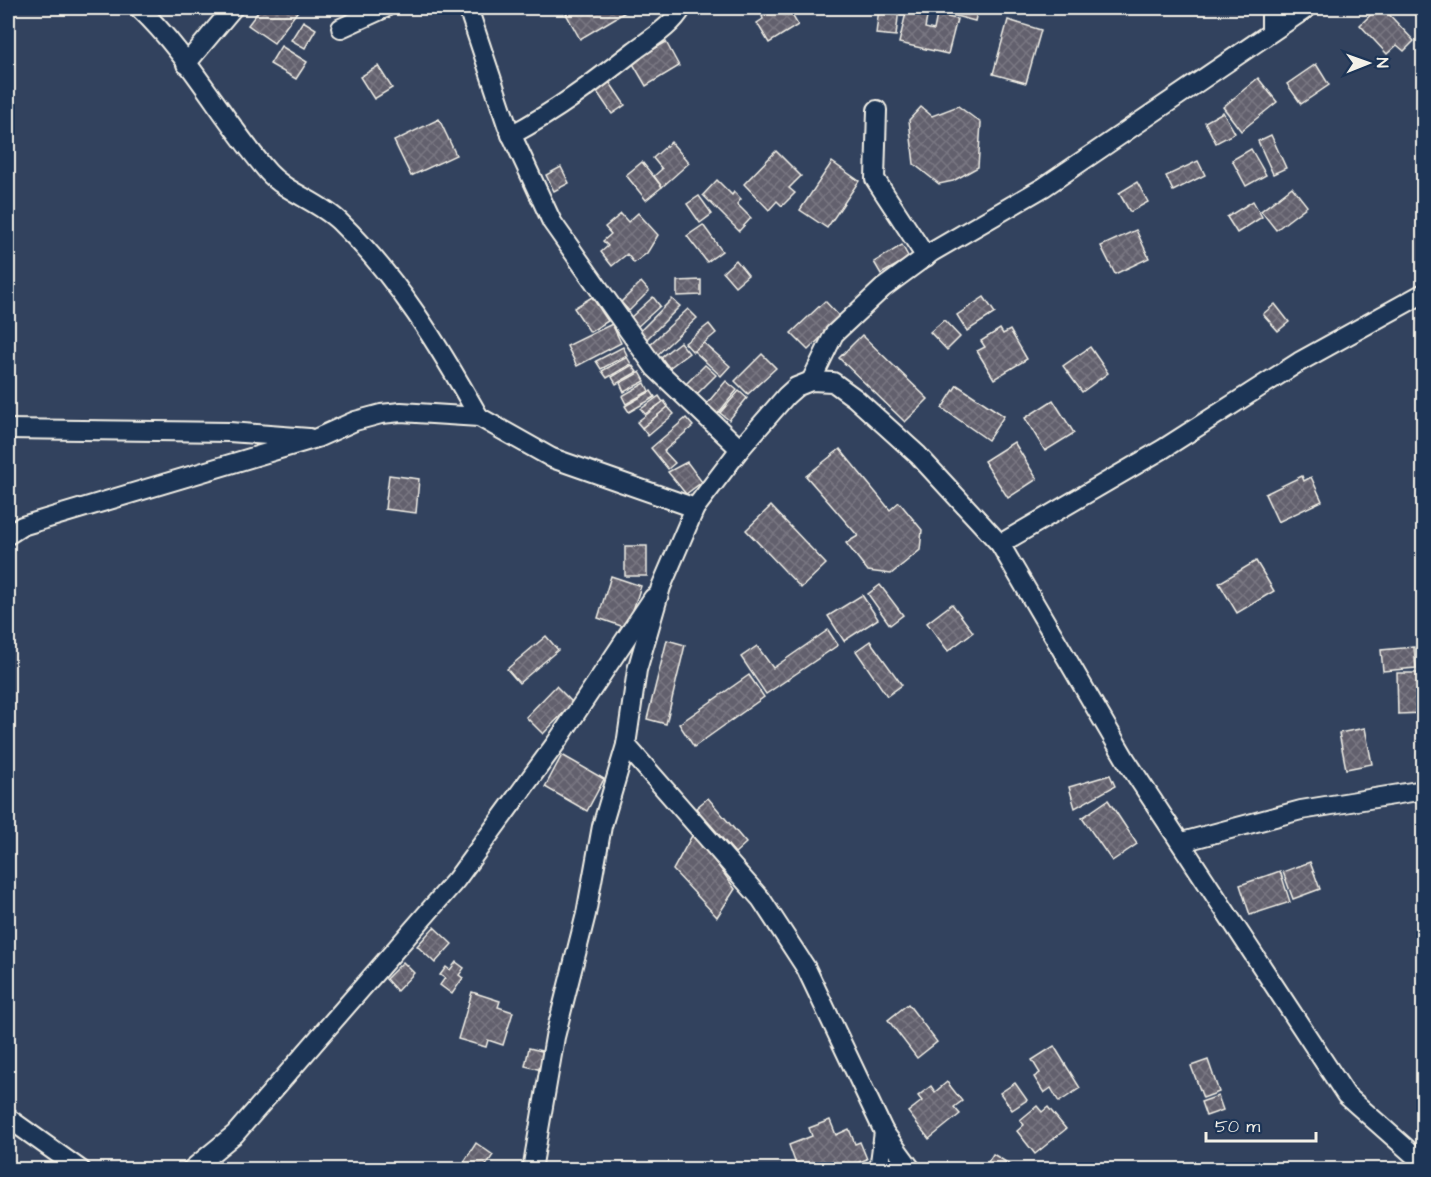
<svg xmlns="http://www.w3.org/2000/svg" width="1431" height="1177" font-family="'Architects Daughter',sans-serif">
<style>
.building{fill:url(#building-cross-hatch);stroke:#f4f1e8;stroke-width:1.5}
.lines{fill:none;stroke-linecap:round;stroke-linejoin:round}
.minor-casing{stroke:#f4f1e8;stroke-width:22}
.minor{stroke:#1d3557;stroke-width:18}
</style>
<defs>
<pattern id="building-cross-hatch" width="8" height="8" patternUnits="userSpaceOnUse" patternTransform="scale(1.5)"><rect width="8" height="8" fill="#62606d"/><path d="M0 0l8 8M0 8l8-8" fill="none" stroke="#797782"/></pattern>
</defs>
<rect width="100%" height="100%" fill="#32425e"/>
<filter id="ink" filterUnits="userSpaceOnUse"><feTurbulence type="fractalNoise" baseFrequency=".0167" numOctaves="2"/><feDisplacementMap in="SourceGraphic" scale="12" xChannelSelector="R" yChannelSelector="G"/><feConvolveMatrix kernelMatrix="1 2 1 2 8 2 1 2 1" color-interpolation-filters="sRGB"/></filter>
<g filter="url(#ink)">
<g class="building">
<polygon points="261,8 300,8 274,43 248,25"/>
<polygon points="568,8 624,8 627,11 580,39 564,10"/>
<polygon points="776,8 788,8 798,25 769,43 757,23 763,19 762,16"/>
<polygon points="879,8 899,8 896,36 876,34"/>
<polygon points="907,8 928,12 925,28 934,30 937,15 957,19 948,54 899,43"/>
<polygon points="945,8 978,8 975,21 944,13"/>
<polygon points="1378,8 1383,8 1414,41 1404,51 1397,45 1387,54 1360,25"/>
<polygon points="1008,20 1041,30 1026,83 993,74"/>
<polygon points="303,21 316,29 305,48 291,40"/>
<polygon points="666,42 679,66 646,86 632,62"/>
<polygon points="281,46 307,62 296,79 270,64"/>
<polygon points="1316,64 1329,85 1301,104 1287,84"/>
<polygon points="378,66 392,88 374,99 360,77"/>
<polygon points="606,77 625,105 612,114 593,86"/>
<polygon points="1258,78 1277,102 1241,131 1223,107"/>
<polygon points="958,106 981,123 978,167 953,181 939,184 914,164 909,120 921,107 932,116"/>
<polygon points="1223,112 1235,133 1216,143 1205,122"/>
<polygon points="439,119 456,155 411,176 394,141"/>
<polygon points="1271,135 1286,168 1273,174 1258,141"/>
<polygon points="671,142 689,163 662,187 654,176 662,169 653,158"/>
<polygon points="1251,149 1266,175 1246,186 1232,160"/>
<polygon points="776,151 801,176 789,188 795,193 782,206 777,201 769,210 744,184"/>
<polygon points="1198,161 1205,175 1173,191 1166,176"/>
<polygon points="642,162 662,187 646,200 626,175"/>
<polygon points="832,162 859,181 827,228 800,210"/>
<polygon points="561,167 569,183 554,191 546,175"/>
<polygon points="717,180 732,195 734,192 741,199 737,204 751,218 739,231 703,195"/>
<polygon points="1137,182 1148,202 1130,212 1119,193"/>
<polygon points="1292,187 1307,206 1276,230 1261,211"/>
<polygon points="699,196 712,214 700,223 687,204"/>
<polygon points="1253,201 1262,217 1237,233 1227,217"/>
<polygon points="638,213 658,235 647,253 634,263 627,254 612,266 601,252 608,246 603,241 611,234 605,227 621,214 628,222"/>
<polygon points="703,225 722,251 707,262 687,236"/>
<polygon points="1136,230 1149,258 1115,274 1101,246"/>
<polygon points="902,245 909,258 881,274 874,262"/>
<polygon points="736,260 748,275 735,286 723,272"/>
<polygon points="701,280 701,295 677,296 677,281"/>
<polygon points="641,282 649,291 629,311 621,302"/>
<polygon points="592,297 608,321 590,332 574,308"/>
<polygon points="653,297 660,306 637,327 630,318"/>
<polygon points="984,297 995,313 967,331 957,315"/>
<polygon points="672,299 680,306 644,342 637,334"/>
<polygon points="825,301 841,318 808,350 791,333"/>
<polygon points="1275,304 1289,322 1278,331 1263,314"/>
<polygon points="688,309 697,318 657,355 649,345"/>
<polygon points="944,320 960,337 947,350 930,332"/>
<polygon points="612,324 621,343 577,366 567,346"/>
<polygon points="709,324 716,333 693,352 685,343"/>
<polygon points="1000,329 1003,334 1010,330 1027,359 994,379 977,351 985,347 981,341"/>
<polygon points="862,335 928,399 905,422 839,358"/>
<polygon points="680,342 689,353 669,368 661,357"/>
<polygon points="704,343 730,366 721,376 694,351"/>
<polygon points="623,347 627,355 601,369 596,361"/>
<polygon points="1090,347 1108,373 1082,392 1063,366"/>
<polygon points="762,354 776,368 748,394 735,381"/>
<polygon points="627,357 631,364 607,378 602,371"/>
<polygon points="632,365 637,372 616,384 612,377"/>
<polygon points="705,365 716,375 696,395 686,384"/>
<polygon points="640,372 645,381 624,392 620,383"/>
<polygon points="726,381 737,390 716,416 704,407"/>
<polygon points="645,383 649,391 626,404 622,396"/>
<polygon points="957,385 1004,416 988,440 942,408"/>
<polygon points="651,391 655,397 629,412 625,406"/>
<polygon points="739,391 747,398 729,420 720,413"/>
<polygon points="659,396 663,402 645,414 641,409"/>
<polygon points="1053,400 1074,433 1045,451 1025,418"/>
<polygon points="664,401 668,407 642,428 637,422"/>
<polygon points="668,407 674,414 648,436 642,428"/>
<polygon points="686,418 693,426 664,451 675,463 668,469 651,448"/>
<polygon points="1014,442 1037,479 1008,498 984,461"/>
<polygon points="840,449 890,510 899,502 922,530 920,550 891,574 868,571 846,543 858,536 806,476"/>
<polygon points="687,462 702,482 686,494 668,472"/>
<polygon points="389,475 419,479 416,513 385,509"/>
<polygon points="1302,476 1304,481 1311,477 1322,501 1278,522 1265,494"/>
<polygon points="771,506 826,564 801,588 746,530"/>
<rect x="625" y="546" width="22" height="30"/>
<polygon points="1256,561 1274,591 1237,613 1219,583"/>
<polygon points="611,576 641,586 627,628 598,618"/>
<polygon points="880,585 903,615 890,625 868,594"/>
<polygon points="862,595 878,619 844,641 828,616"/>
<polygon points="952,604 973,632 948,651 927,623"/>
<polygon points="828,630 838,645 766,694 741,657 757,646 773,668"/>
<polygon points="546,636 558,650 519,683 507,669"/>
<polygon points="667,640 685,645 666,724 647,719"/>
<polygon points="870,641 902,685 887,696 856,651"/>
<polygon points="1414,647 1416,668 1383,671 1381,650"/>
<polygon points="1397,673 1424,673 1424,713 1398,714"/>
<polygon points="749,675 764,697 694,747 679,724"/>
<polygon points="556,686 573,703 543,734 526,717"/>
<polygon points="1365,728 1372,764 1346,769 1339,733"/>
<polygon points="562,755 604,779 587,811 545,787"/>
<polygon points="1110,775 1115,786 1075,808 1069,787"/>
<polygon points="708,798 746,843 735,853 696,808"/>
<polygon points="1108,800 1137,844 1112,861 1082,818"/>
<polygon points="694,832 735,889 717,917 673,870"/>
<polygon points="1310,862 1320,889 1293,899 1283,872"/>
<polygon points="1280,871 1290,902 1250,915 1240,885"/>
<polygon points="434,927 452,944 435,963 417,946"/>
<polygon points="403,962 414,973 397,991 386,979"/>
<polygon points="456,962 464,968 459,975 463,978 452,994 440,985 445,978 440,975 446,967 450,970"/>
<polygon points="472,992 500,1001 498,1007 513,1012 503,1045 488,1040 486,1047 458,1039"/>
<polygon points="908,1004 937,1042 917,1058 888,1020"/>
<polygon points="1054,1046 1080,1088 1059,1102 1051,1088 1044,1093 1034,1077 1040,1073 1032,1060"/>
<polygon points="529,1048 546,1052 542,1070 525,1066"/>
<polygon points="1208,1060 1219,1092 1203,1098 1191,1066"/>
<polygon points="947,1082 962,1101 954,1107 960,1114 929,1139 908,1112 922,1101 918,1096 931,1086 935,1092"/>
<polygon points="1015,1083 1027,1100 1012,1110 1000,1093"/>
<polygon points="1218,1096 1223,1110 1206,1116 1201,1102"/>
<polygon points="1037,1106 1042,1112 1048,1107 1066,1129 1035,1154 1017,1131 1024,1125 1020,1120"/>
<polygon points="830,1120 836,1135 849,1129 855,1144 860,1142 867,1159 840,1170 798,1170 789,1145 812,1136 809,1128"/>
<polygon points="476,1143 493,1155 483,1170 475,1170 464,1162"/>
<polygon points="993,1154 1019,1170 983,1170"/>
</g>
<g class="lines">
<defs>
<g id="minor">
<path d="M 139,8 C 189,55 222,119 268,172 C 287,193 318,201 339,221 C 398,278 439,346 479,417"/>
<polyline points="468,8 507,125 552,222 655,368 740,449"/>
<polyline points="341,28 385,8"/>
<polyline points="1271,32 1271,8"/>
<polyline points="186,64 233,8"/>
<polyline points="877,110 875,179 926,257"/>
<path d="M 511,135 C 558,110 593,83 634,51 C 650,39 672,26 682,8"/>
<polyline points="811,381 834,334 883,288 932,252 1044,187 1307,8"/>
<polyline points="8,429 229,432 309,438"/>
<polyline points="8,535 22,526 317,438 355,421 381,414 401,412 479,417 552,458 695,508"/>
<polyline points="1000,544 1163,449 1299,362 1424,293"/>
<polyline points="626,745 761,899 806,968 884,1132 912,1170"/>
<polyline points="1182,842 1301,810 1424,790"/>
<polyline points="8,1118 81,1170"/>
<polyline points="191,1170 235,1134 456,880 556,743 653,598"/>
<polyline points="532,1170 555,1037 586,914 602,826 626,745 637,670 661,587 695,508 740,449 786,396 796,387 811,381 833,382 855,398 918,455 1000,544 1126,760 1346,1095 1424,1164"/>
<polyline points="879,1170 884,1132"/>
</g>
</defs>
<use href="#minor" class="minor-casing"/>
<use href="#minor" class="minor"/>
</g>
</g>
<rect width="1431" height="1177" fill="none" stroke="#1d3557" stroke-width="30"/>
<rect x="15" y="15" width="1401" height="1147" fill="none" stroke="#f4f1e8" stroke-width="2" filter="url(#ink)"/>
<g transform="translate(1368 63) rotate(89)" stroke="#1d3557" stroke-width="4.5" paint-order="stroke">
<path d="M0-4.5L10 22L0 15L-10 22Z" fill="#f4f1e8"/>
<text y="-9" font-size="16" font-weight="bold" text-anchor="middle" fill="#f4f1e8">N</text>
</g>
<path d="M1206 1132v9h110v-9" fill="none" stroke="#f4f1e8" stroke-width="3"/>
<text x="1215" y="1132" font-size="18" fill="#f4f1e8" stroke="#1d3557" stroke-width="4.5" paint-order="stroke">50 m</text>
</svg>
